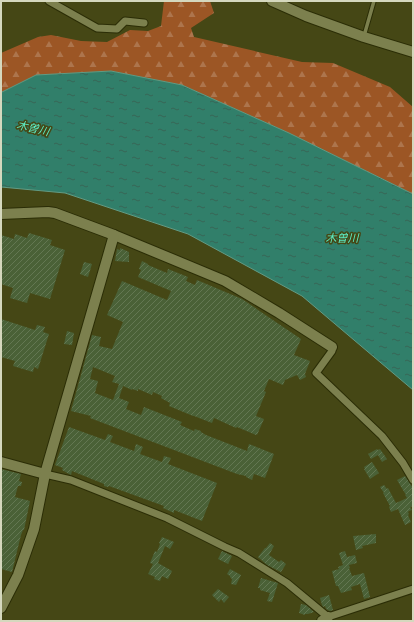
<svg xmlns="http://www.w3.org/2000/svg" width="414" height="622" font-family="'DejaVu Sans','Noto Sans JP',sans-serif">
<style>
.forest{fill:url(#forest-firs)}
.water{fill:url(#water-ripples);stroke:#629a83}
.building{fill:url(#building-hatch);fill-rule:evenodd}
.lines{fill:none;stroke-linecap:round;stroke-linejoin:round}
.lane-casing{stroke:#2b2d06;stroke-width:5.5}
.street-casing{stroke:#2b2d06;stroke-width:9}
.secondary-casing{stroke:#2b2d06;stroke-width:12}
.lane{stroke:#7c804e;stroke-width:3.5}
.street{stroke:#7c804e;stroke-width:7}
.secondary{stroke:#7c804e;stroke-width:10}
.labels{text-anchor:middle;stroke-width:3;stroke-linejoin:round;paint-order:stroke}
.water-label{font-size:11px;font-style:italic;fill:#5cedc6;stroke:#454715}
</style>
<defs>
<pattern id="forest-firs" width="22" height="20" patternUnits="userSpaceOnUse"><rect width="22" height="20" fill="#9c5625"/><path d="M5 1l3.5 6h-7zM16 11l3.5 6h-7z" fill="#ad754d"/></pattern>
<pattern id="water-ripples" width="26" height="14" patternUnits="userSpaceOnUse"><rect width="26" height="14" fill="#317f6a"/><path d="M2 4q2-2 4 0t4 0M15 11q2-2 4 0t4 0" fill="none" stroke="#376656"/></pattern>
<pattern id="building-hatch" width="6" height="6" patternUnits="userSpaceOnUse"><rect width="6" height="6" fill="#4a6137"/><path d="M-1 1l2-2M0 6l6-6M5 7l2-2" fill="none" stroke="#637752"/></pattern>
</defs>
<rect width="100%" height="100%" fill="#454715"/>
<polygon class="forest" points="164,1 210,1 214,13 191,28 194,37 302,62 333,63 390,87 413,107 413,194 289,133 182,85 111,71 36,75 2,92 1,92 1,53 38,37 51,35 81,41 107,42 130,30 148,31 161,26"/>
<polygon class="water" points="111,71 182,85 289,133 413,194 413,390 302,296 188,234 65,193 1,187 1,92 2,92 36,75"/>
<g class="building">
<polygon points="29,233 52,240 50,245 65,250 50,299 30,293 27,303 10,298 13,288 1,284 1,235 14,239 15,234 27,238"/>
<polygon points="120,248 129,252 129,262 115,261 117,249 120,250"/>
<path d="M 142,261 L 148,264 L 148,265 L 167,273 L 168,269 L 188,277 L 186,281 L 195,285 L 197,280 L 242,299 L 301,339 L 294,355 L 310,361 L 305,374 L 306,377 L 300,380 L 297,375 L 285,380 L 283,385 L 269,379 L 264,391 L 266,392 L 256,416 L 264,419 L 257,435 L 256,434 L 256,435 L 237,427 L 236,428 L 214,418 L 212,423 L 194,416 L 193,416 L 169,406 L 170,403 L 161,398 L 162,396 L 153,392 L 152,395 L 138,389 L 138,391 L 132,389 L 132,390 L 123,386 L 119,398 L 129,402 L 126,409 L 141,415 L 144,407 L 182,422 L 180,425 L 194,431 L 195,429 L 201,431 L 201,432 L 206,435 L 247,451 L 249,444 L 274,454 L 265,478 L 254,474 L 252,480 L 246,477 L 246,476 L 237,474 L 90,418 L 91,416 L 71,411 L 92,335 L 101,337 L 99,346 L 112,349 L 123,322 L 107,315 L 122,281 L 167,300 L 171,291 L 138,277 L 141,270 L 139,269 ZM 93,367 L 115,376 L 112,382 L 119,384 L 113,400 L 95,393 L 98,381 L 90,379 Z"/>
<polygon points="84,262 92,264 88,277 80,274"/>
<polygon points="1,319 35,330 37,325 45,327 43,332 49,334 38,369 34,367 33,372 13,366 15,361 1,357"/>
<polygon points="67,331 74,333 72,345 64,344"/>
<polygon points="69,427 105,440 108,434 113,436 110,442 134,451 136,444 143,447 140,454 162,462 164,456 171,458 168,464 217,483 202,521 174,510 174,513 163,508 164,506 109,486 108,487 104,486 104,484 72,471 71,475 62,470 63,468 55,465"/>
<polygon points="377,449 378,450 380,449 387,459 382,462 378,455 371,459 368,454"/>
<polygon points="372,462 379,473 370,479 364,469 365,469 364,467"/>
<polygon points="1,469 21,474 19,481 22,482 21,486 18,486 15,497 30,501 24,530 23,530 21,535 12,572 1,569"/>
<polygon points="405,476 413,488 413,506 410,507 412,510 409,511 408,512 409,514 408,515 411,522 405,525 398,509 391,512 389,507 390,506 383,493 384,493 380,487 384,485 387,489 388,488 396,503 407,498 405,495 406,495 397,480"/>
<polygon points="376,534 376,543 362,546 363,548 356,550 353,536"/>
<polygon points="162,537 174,542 170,549 165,546 158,563 172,571 168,579 162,576 160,581 154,579 155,577 148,574 153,564 150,563 155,551 157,552 160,544 159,543"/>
<polygon points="270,543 274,546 269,555 279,562 281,560 286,564 281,572 267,565 258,557 265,548 266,548"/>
<polygon points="222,551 232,556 228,564 218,559"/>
<polygon points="345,551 347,557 355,555 357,563 349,565 350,568 349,568 352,576 364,573 370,597 364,599 360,584 351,587 352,590 341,593 338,586 336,586 332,571 339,569 338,567 343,565 339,553"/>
<polygon points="230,569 241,575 236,585 231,584 232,579 230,577 230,576 227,574"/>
<polygon points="261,578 278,583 272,602 267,601 270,593 260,590 260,588 258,588"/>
<polygon points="218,589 229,597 224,603 221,599 219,602 212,595"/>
<polygon points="329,595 333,610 330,611 326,609 325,606 323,607 322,605 320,598"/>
<polygon points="301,604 306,605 314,612 308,614 305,614 305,615 299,613"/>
</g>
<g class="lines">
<defs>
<polyline id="lane" points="364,36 374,1"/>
<g id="street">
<polyline points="49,1 97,28 117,29 125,21 144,23"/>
<polyline points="332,347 332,351 316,373 382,436 403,463 413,480"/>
<polyline points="45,474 71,480 167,518 225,547 239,553 287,583 328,617 413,589"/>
</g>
<g id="secondary">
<polyline points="272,1 306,16 364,37 413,52"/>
<polyline points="1,214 48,212 55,213 114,235 225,281 279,313 332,347"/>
<polyline points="1,462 45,474"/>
<polyline points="1,608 18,575 34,529 45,474 114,235"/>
<polyline points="322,621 328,617"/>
</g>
</defs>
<use href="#lane" class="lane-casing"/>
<use href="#street" class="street-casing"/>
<use href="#secondary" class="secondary-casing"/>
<use href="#lane" class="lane"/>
<use href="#street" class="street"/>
<use href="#secondary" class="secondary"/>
</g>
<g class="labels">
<g class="water-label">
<text transform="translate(33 128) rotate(13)" y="4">木曽川</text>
<text x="342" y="242">木曽川</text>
</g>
</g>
<rect width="414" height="622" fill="none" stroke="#d5d8be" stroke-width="4"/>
</svg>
